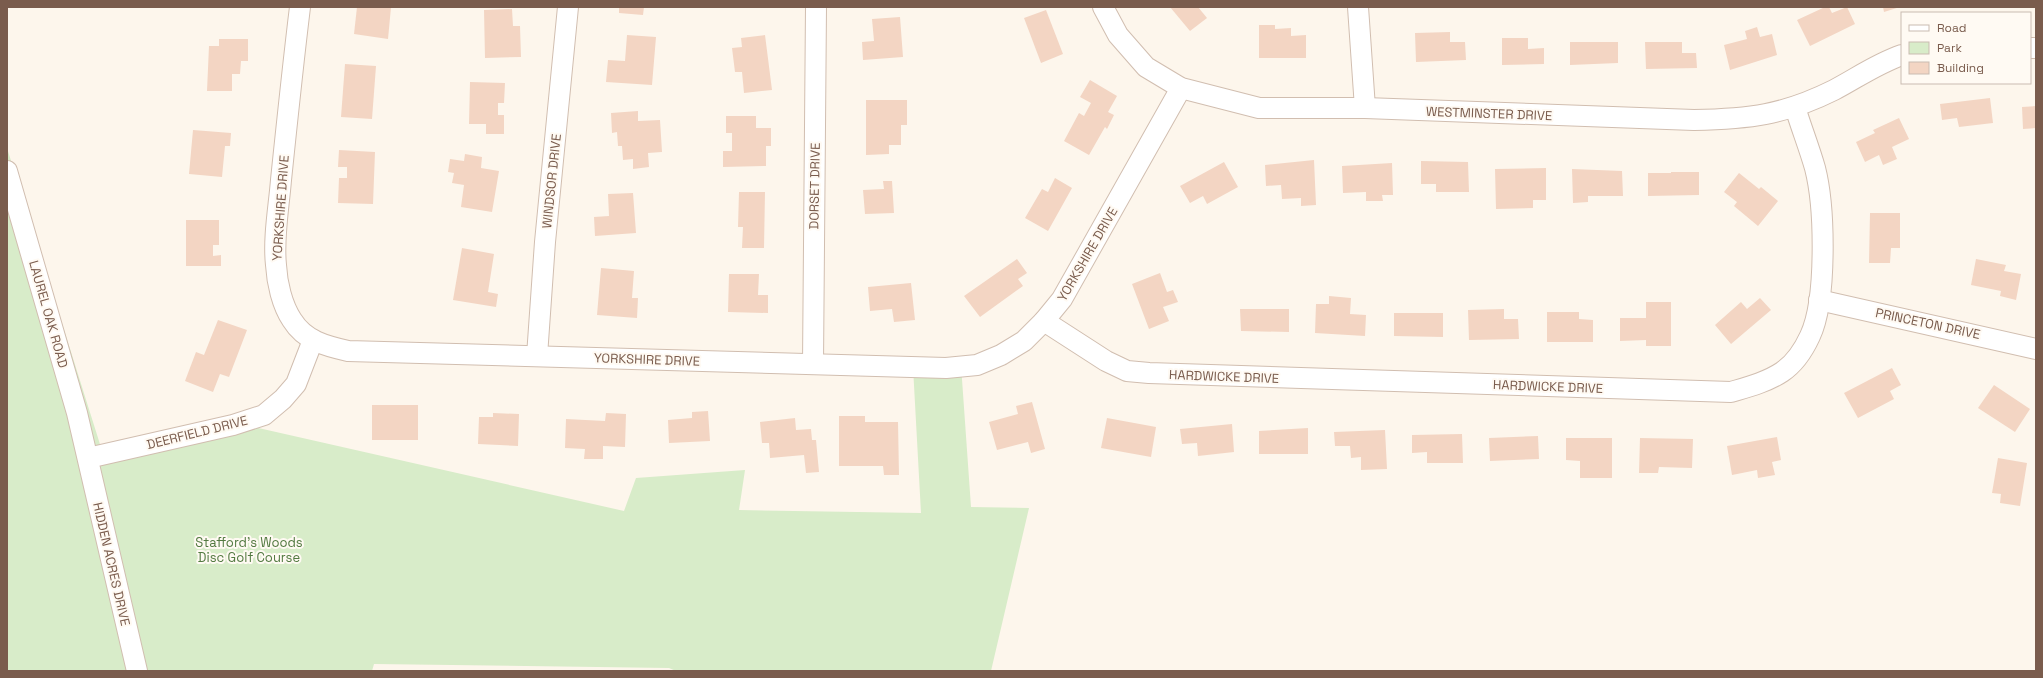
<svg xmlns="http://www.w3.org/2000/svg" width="2043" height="678" font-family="'Space Grotesk',sans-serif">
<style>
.green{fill:#d8ecc9}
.building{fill:#f3d5c3}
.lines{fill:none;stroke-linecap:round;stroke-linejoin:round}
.street-casing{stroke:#d1beb0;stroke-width:22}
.street{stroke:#fff;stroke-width:20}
.labels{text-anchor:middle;stroke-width:4;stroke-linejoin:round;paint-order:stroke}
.street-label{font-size:13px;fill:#7a5c4d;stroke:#fffaf3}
.park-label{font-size:13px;fill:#537a41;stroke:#fffaf3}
</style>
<rect width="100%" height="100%" fill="#fdf6ec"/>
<polygon class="green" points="7,148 104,457 250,426 624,511 636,478 745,470 739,510 921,513 913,367 961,365 971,507 1029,508 991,671 676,671 669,668 374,664 372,671 7,671"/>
<g class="building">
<polygon points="357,7 391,7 388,39 354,34"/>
<polygon points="619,7 644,7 643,15 619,13"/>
<polygon points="1170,7 1198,7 1207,18 1190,31"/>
<polygon points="1825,7 1829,7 1832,13 1847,7 1855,24 1810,46 1797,20"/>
<polygon points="1883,7 1900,7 1884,12"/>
<polygon points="512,9 513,26 520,26 521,57 485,58 484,10"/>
<polygon points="1046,10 1063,54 1041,63 1024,18"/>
<polygon points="900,17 903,57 863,60 862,42 874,41 872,19"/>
<polygon points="1259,25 1275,25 1275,29 1291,28 1291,36 1306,35 1306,58 1259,58"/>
<polygon points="1757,27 1760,37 1772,34 1777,55 1730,70 1724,45 1747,39 1745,31"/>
<polygon points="1450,32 1450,42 1465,42 1466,60 1416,62 1415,33"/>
<polygon points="627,35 656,37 652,85 606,82 608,60 625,61"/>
<polygon points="765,35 772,90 744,93 742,72 735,72 732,48 742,47 741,38"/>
<polygon points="1502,38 1528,38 1528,49 1544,48 1544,64 1502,65"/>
<polygon points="219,39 248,39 248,61 241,61 240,74 232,74 232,91 207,91 209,46 219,46"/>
<polygon points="1570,42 1618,42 1618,63 1570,65"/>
<polygon points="1645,42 1682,42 1682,53 1696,53 1697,68 1646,69"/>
<polygon points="345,64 376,66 372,119 341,117"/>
<polygon points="1090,80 1117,96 1108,112 1114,115 1107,129 1105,127 1089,155 1064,141 1079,113 1084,116 1091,103 1080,97"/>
<polygon points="470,82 505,83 504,103 498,103 498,115 504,115 504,134 486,134 486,124 469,124"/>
<polygon points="1990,98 1993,123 1959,127 1957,118 1942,120 1940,104"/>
<polygon points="866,100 907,100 907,125 901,125 901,145 889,145 889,154 866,155"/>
<polygon points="2036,106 2036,128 2023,129 2022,107"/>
<polygon points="638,111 638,121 660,120 662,152 648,153 649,167 633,169 633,159 623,160 622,146 618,146 617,132 612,133 611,113"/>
<polygon points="726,116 756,116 756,128 771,128 771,146 766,146 766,166 723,167 723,151 732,151 732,133 726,133"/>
<polygon points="1899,118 1909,139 1892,147 1897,159 1883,165 1879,155 1865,162 1856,142 1875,133 1873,130"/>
<polygon points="193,130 231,133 230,146 225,146 222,177 189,174"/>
<polygon points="339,150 375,152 373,204 338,203 339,178 347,178 347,167 338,167"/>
<polygon points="465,154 482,157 481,168 499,171 492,212 461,207 464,185 452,183 454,173 448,172 450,159 464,161"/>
<polygon points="1314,160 1316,205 1301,206 1301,198 1282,199 1281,185 1266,186 1265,165"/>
<polygon points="1421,161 1468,162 1469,192 1436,192 1436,184 1421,184"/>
<polygon points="1224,162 1238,187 1207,204 1203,196 1190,203 1180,186"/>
<polygon points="1392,163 1393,195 1382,195 1383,201 1366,201 1366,192 1343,193 1342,166"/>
<polygon points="1546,168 1546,200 1533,200 1533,208 1496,209 1495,169"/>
<polygon points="1572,169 1622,171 1623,196 1588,196 1588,202 1573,203"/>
<polygon points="1671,172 1699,172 1699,195 1648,196 1648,173 1671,173"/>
<polygon points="1739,173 1759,189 1761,187 1778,201 1758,226 1734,206 1737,202 1724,192"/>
<polygon points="1055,178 1072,188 1048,231 1025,218 1042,189 1048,192"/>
<polygon points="883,181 892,181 894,213 865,214 863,190 884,189"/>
<polygon points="739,192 765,192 764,248 742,248 743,227 738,227"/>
<polygon points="633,193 636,233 595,236 594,217 609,216 608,194"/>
<polygon points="1870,213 1900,213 1900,248 1891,248 1890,263 1869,263"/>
<polygon points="186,220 219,220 219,245 213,245 213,256 221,255 221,266 186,266"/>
<polygon points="462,248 494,254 488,292 498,294 496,307 453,300"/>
<polygon points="1017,259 1027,273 1018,279 1023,286 980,317 964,296"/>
<polygon points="1976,259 2006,265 2004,271 2021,274 2016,300 2000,296 2001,291 1971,285"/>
<polygon points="601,268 634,271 632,298 638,298 637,318 597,315"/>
<polygon points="1160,273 1167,292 1173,290 1178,302 1163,307 1169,321 1149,329 1132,284"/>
<polygon points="729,274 759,274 758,295 768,295 768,313 728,312"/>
<polygon points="911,283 915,320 894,322 892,309 870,311 868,287"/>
<polygon points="1329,296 1351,298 1350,314 1366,315 1365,336 1315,333 1316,304 1329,304"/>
<polygon points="1760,298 1771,310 1731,344 1715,325 1741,302 1747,309"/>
<polygon points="1646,302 1671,302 1671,346 1646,346 1646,340 1620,341 1620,318 1646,318"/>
<polygon points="1240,309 1289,309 1289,332 1241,331"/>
<polygon points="1504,309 1504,319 1518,319 1519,339 1469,340 1468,310"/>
<polygon points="1547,312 1579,312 1579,319 1593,320 1593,342 1547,342"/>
<polygon points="1394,313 1443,313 1443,337 1394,336"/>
<polygon points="218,320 247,330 229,377 220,374 213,392 185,381 196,352 204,355"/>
<polygon points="1892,368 1901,385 1890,391 1894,399 1858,418 1844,393"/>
<polygon points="1994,385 2030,409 2015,432 1978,408"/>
<polygon points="1032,402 1045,449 1031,453 1028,442 997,450 989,422 1018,414 1016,406"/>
<rect x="372" y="405" width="46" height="35"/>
<polygon points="708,411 710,441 669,443 668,420 692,418 692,412"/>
<polygon points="493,413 519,414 518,446 478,444 479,417 493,417"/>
<polygon points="606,413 626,414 625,447 603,446 603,459 584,459 585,449 565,448 566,419 605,421"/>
<polygon points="839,416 865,416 865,422 898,422 899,475 884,475 883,466 839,466"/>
<polygon points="795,418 796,430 811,429 812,440 816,440 819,472 806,473 804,455 770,458 769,443 762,443 760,422"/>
<polygon points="1107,418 1156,427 1151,457 1101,448"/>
<polygon points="1232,424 1234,452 1198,456 1197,443 1182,444 1180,429"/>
<polygon points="1308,428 1308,454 1259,454 1259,431"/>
<polygon points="1385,430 1387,469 1361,470 1361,457 1351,458 1350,446 1335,446 1334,432"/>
<polygon points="1462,434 1463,463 1427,463 1427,452 1412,453 1412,435"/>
<polygon points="1538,436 1539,459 1490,461 1489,438"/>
<polygon points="1777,437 1781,460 1772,462 1775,475 1758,478 1757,470 1732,475 1727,446"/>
<polygon points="1566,438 1612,438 1612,478 1580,478 1580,461 1566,460"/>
<polygon points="1640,438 1693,439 1692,468 1659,467 1658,473 1639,473"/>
<polygon points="1998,458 2027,463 2020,506 2000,503 2001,494 1992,493"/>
</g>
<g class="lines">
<defs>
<g id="street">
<path d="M 300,7 C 293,64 287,122 281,180 C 279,206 273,238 276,265 C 277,283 282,305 292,320 C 305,341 326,346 348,351 L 946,368 L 977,365 L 1001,355 L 1024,341 L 1044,321 L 1062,299 L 1181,88"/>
<path d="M 1103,7 L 1118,35 L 1146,67 L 1181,88 L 1259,108 L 1365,108 L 1694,120 C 1749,119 1784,115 1834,90 C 1857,78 1876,64 1902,55"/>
<polyline points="1358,7 1365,108"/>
<polyline points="2030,48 2036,48"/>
<polyline points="7,171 77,413 137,671"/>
<polyline points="1819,300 2036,349"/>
<path d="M 1044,321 L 1106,361 L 1127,371 L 1149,373 L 1731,392 C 1748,387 1767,382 1782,372 C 1794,364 1804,349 1810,336 C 1827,300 1825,207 1815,168 C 1809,147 1801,127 1795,107"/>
<polyline points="537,356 545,242 568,7"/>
<polyline points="813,364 816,7"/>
<polyline points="88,458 233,425 264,415 283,399 296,384 313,340"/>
</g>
</defs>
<use href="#street" class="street-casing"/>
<use href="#street" class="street"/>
</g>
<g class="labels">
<g class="street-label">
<text transform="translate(1489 113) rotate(2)" y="5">WESTMINSTER DRIVE</text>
<text transform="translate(551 181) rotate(-84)" y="5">WINDSOR DRIVE</text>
<text transform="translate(814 186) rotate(-89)" y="5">DORSET DRIVE</text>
<text transform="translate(280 208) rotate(-86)" y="5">YORKSHIRE DRIVE</text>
<text transform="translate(1087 254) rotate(-60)" y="5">YORKSHIRE DRIVE</text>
<text transform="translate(49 314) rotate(74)" y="5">LAUREL OAK ROAD</text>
<text transform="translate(1928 323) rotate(12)" y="5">PRINCETON DRIVE</text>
<text transform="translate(647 359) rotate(2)" y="5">YORKSHIRE DRIVE</text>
<text transform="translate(1224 376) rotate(2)" y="5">HARDWICKE DRIVE</text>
<text transform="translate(1548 386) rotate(2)" y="5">HARDWICKE DRIVE</text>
<text transform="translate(197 432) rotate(-14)" y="5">DEERFIELD DRIVE</text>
<text transform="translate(112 564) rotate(77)" y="5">HIDDEN ACRES DRIVE</text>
</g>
<g class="park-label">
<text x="249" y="547">Stafford's Woods<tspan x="249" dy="15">Disc Golf Course</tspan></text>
</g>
</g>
<rect width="2043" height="678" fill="none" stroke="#7a5c4d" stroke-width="16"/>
<rect x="1901" y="12" width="130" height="72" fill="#fffaf3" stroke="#cabbb1"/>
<rect x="1909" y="25" width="20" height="6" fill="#ffffff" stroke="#cabbb1"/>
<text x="1937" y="32" font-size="12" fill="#7a5c4d">Road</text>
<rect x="1909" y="42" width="20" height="12" fill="#d8ecc9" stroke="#cabbb1"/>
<text x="1937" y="52" font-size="12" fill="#7a5c4d">Park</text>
<rect x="1909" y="62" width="20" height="12" fill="#f3d5c3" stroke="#cabbb1"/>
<text x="1937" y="72" font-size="12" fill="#7a5c4d">Building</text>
</svg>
